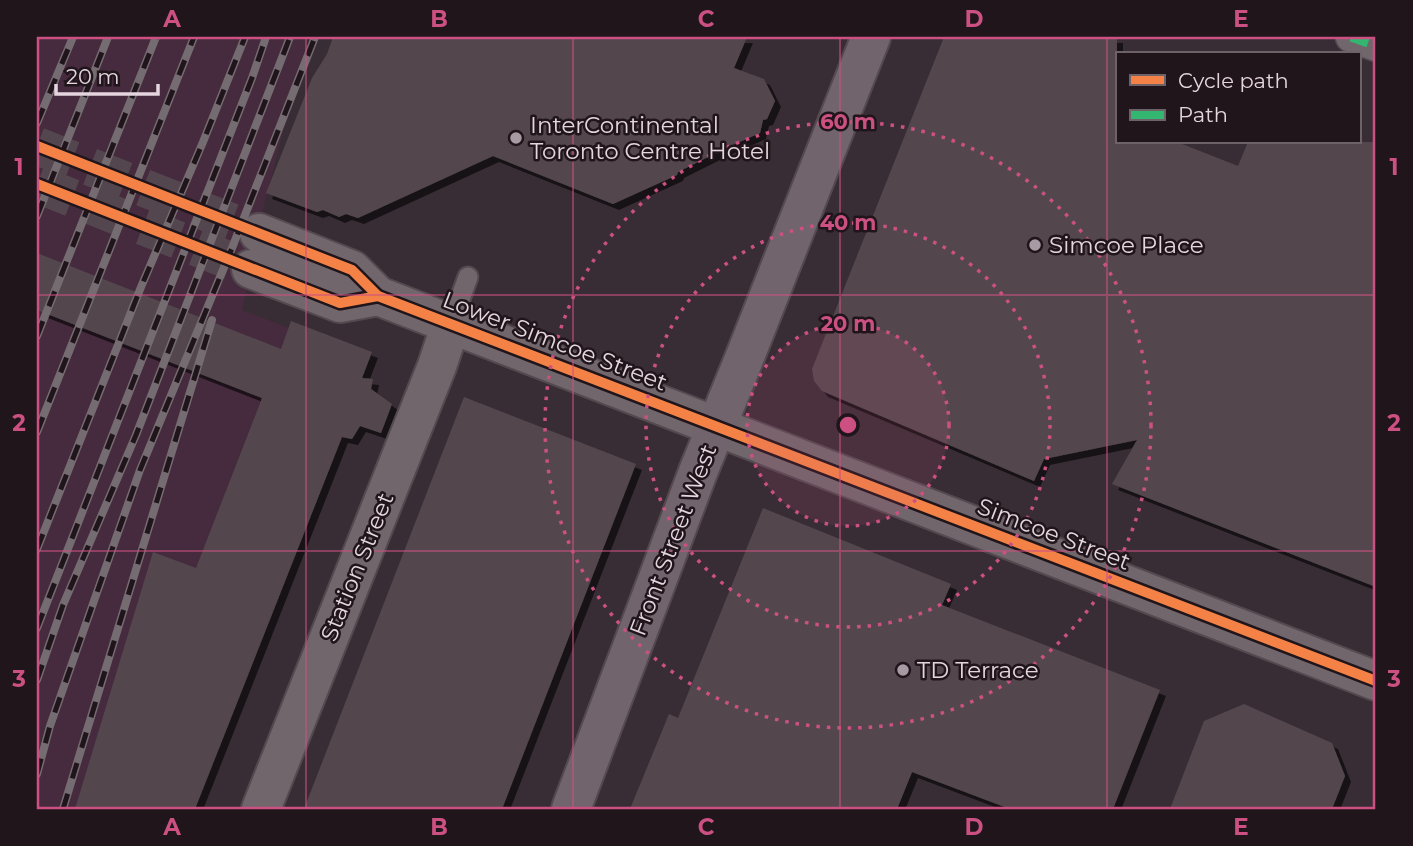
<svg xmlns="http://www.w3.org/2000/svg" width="1413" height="846" font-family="Montserrat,sans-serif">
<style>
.built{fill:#452b3d}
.building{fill:#52474e;filter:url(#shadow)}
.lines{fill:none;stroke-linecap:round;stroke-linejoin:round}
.tertiary-tunnel{stroke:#53464e;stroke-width:38;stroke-dasharray:38 19;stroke-linecap:butt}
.service-casing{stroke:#53494f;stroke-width:23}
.pedestrian-casing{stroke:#53494f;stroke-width:33}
.minor-casing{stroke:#53494f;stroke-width:42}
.tertiary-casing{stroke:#53494f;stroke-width:42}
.primary-casing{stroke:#53494f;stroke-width:42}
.service{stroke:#70666c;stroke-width:19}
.pedestrian{stroke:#70666c;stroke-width:30}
.minor{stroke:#70666c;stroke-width:38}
.tertiary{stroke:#70666c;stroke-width:38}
.primary{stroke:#72646d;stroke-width:38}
.rail-casing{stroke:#756c71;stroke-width:8}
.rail{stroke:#1f151b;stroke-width:5;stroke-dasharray:16;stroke-linecap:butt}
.quiet{stroke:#33b770;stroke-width:9;stroke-dasharray:18 9;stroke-linecap:butt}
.cycleway-casing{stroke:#1f151b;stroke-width:15}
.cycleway{stroke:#f48246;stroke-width:10}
.grid{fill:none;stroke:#cc5182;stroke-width:2;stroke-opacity:0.55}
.ring{fill:none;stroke:#cc5182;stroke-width:3.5;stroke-dasharray:3.5 7}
.poi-dot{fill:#a89aa3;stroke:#1f151b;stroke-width:2.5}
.labels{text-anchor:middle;stroke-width:5;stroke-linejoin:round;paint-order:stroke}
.poi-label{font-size:23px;fill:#e4d5de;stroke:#1f151b;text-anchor:start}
.street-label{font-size:23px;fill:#e4d5de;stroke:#1f151b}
.centre{fill:#cc5182;stroke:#1f151b;stroke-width:3.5}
.ring-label{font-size:21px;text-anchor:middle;font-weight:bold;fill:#cc5182;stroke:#1f151b;stroke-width:5;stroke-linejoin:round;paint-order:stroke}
.neatline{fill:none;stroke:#cc5182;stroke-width:2.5}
.grid-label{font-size:23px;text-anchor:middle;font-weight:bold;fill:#cc5182}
</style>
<defs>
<filter id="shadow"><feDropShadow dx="6" dy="6" stdDeviation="0" flood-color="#0009"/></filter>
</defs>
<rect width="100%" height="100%" fill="#392d35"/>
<polygon class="built" points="37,37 308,37 264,205 242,310 289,328 190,584 146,766 130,809 37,809"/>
<g class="building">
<polygon points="333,37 747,37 734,68 764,79 775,101 767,119 763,120 760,133 724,149 678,172 677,175 613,204 493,156 358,218 346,214 339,217 323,210 317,212 266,193 312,78 327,54"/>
<polygon points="944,37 1117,37 1117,142 1177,142 1238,166 1248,142 1376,142 1376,587 1112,484 1137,440 1044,459 1034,481 822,391 814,381 812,369"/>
<polygon points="37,253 281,349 291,321 372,352 362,378 373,379 371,389 392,404 381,433 360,426 352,439 342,437 195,809 75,809 153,552 196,568 262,398 37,310"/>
<polygon points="464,397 636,464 502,809 304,809"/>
<polygon points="763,508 951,584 942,605 1160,690 1113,809 1010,809 912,772 897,809 630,809 669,714 678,718"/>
<polygon points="1244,704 1332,743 1345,776 1332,809 1170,809 1204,721"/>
</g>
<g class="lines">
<g class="tertiary-tunnel">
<polyline points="37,146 259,233"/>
<polyline points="37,184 251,269"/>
</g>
<defs>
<polyline id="service" points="451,324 468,277"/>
<polyline id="pedestrian" points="1351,37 1376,46"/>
<polyline id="minor" points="261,809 437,366 451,324"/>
<g id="tertiary">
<polyline points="259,233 352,270 378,296 1376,681"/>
<polyline points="251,269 340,303 378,296"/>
</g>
<polyline id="primary" points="571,809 698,472 744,359 871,37"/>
</defs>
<use href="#service" class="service-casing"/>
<use href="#pedestrian" class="pedestrian-casing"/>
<use href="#minor" class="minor-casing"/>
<use href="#tertiary" class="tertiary-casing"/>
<use href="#primary" class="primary-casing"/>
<use href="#service" class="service"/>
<use href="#pedestrian" class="pedestrian"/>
<use href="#minor" class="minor"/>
<use href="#tertiary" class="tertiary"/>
<use href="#primary" class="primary"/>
<defs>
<g id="rail">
<polyline points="37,123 73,37"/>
<polyline points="37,216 108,37"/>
<polyline points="37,336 156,37"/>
<polyline points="37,432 194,37"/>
<polyline points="37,549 141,287 203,142 245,37"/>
<polyline points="37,628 252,78 266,37"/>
<polyline points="37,680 63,605 136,435 290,37"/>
<polyline points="37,774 50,726 140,470 232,248 315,37"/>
<polyline points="63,809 212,320"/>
</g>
</defs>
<use href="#rail" class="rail-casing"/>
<use href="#rail" class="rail"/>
<polyline class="quiet" points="1351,37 1376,46"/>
<defs>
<g id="cycleway">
<polyline points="37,146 352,270 378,296 1376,681"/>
<polyline points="37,184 340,303 378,296"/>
</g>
</defs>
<use href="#cycleway" class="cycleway-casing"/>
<use href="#cycleway" class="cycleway"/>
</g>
<path class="grid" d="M 306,37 L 306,809M 573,37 L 573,809M 840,37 L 840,809M 1107,37 L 1107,809M 37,295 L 1376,295M 37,551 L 1376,551"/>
<circle cx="848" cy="425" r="101" fill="#cc5182" fill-opacity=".12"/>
<g class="ring">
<circle cx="848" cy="425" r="101"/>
<circle cx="848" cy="425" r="202"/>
<circle cx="848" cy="425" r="303"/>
</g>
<g class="poi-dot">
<circle cx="516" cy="138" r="7"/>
<circle cx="1035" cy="245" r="7"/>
<circle cx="903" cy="670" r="7"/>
</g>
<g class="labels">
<g class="poi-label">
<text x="530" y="133">InterContinental<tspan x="530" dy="26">Toronto Centre Hotel</tspan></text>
<text x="1049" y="253">Simcoe Place</text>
<text x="917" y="678">TD Terrace</text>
</g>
<g class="street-label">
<text transform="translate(555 341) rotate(21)" y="8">Lower Simcoe Street</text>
<text transform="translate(1054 534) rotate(21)" y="8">Simcoe Street</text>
<text transform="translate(673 540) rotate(-69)" y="8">Front Street West</text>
<text transform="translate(357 567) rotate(-68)" y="8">Station Street</text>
</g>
</g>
<circle cx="848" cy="425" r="10" class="centre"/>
<g class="ring-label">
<text x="848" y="129">60 m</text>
<text x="848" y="230">40 m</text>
<text x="848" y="331">20 m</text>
</g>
<rect width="1413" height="846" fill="none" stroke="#1f151b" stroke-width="77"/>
<rect x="1116" y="52" width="245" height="91" fill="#1f151b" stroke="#6e6269" stroke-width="2"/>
<rect x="1130" y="75" width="35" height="10" fill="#f48246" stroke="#6e6269" stroke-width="2"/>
<text x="1178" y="88" font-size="21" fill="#e4d5de">Cycle path</text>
<rect x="1130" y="110" width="35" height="10" fill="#33b770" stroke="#6e6269" stroke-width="2"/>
<text x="1178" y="122" font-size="21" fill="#e4d5de">Path</text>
<path d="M56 84v10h102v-10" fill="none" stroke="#e4d5de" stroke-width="3.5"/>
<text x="66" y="84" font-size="21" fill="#e4d5de" stroke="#1f151b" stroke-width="5" paint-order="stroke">20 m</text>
<rect x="38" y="38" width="1336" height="770" class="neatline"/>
<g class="grid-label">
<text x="172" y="27">A</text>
<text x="439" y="27">B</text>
<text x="706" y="27">C</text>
<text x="974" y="27">D</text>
<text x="1241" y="27">E</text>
<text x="19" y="175">1</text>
<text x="1394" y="175">1</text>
<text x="19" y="431">2</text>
<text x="1394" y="431">2</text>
<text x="19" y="687">3</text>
<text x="1394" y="687">3</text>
<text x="172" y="835">A</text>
<text x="439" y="835">B</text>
<text x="706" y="835">C</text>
<text x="974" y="835">D</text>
<text x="1241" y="835">E</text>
</g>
</svg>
